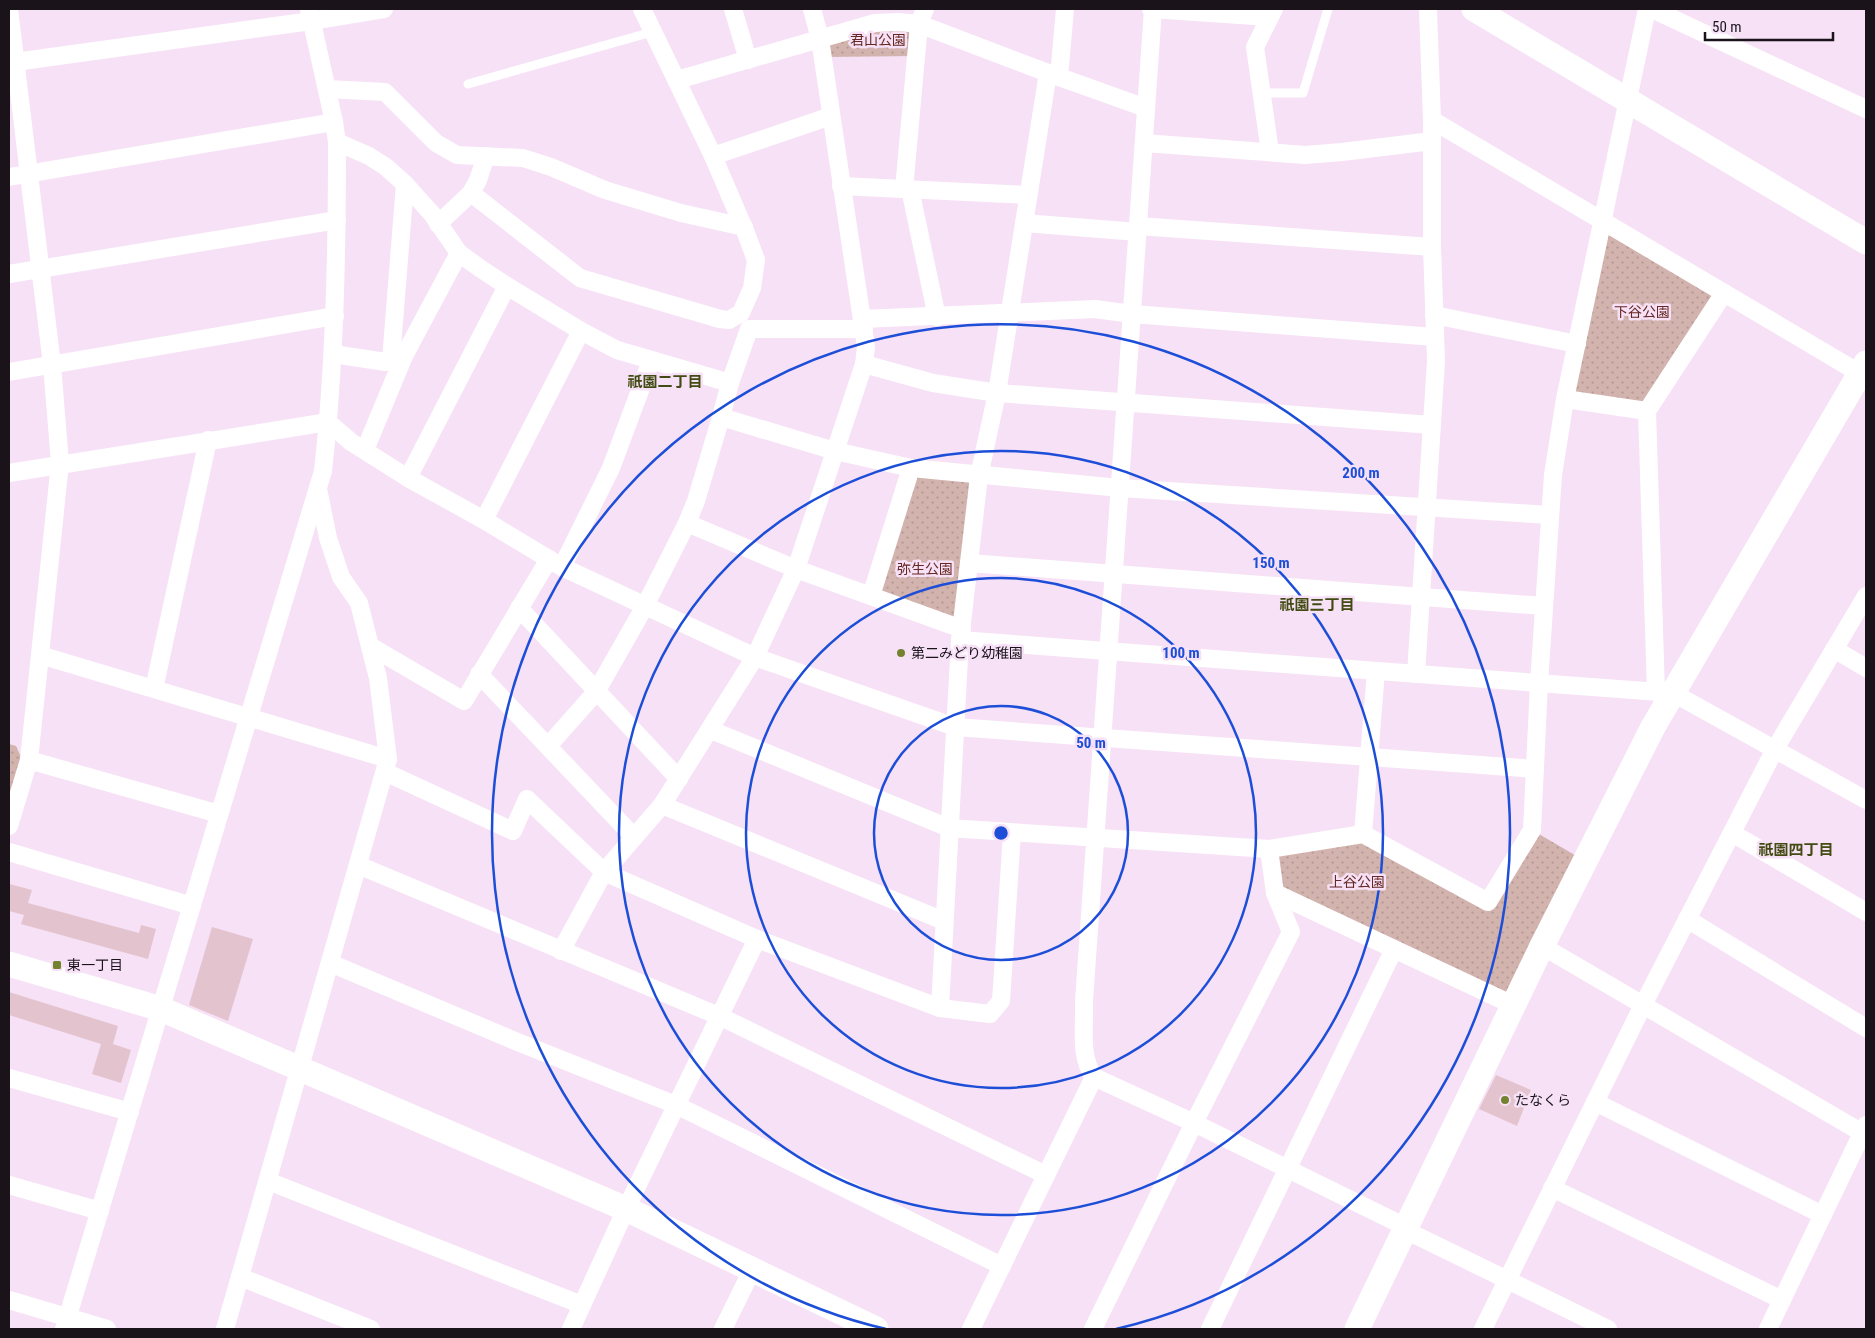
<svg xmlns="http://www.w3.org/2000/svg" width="1875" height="1338" font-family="'Roboto Condensed','Noto Sans JP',sans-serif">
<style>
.park{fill:url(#park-dots)}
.building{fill:#e3c4ce}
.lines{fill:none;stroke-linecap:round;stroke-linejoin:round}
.lane{stroke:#fff;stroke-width:9}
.street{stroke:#fff;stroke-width:18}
.secondary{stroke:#fff;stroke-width:25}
.ring{fill:none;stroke:#1d4ed8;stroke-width:2.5}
.poi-dot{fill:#748230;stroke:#f7e1f6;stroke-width:2}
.labels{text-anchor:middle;stroke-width:5;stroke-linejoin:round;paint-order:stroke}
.park-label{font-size:14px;fill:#652822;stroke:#f7e1f6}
.poi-label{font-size:14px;fill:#1a131a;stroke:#f7e1f6;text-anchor:start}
.neighbourhood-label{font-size:15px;font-weight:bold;fill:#424c12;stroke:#f7e1f6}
.centre{fill:#1d4ed8;stroke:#f7e1f6;stroke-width:2.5}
.ring-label{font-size:15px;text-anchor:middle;font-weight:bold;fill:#1d4ed8;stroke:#f7e1f6;stroke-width:5;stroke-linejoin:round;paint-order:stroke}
</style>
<defs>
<pattern id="park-dots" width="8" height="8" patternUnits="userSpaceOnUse" patternTransform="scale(1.25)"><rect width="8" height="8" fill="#d2b3ae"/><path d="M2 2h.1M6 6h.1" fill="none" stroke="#b49995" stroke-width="1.8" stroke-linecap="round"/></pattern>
</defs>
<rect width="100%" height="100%" fill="#f7e1f6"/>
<g class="park">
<polygon points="919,24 916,56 822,57 820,39"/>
<polygon points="1603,221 1724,293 1647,411 1565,399"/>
<polygon points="911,468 979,476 962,629 871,596"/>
<polygon points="9,744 16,746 21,757 9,799"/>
<polygon points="1532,830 1585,861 1513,1005 1275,893 1269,849 1363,834 1488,902"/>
</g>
<g class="building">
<polygon points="9,884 32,890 28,903 139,933 141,925 156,929 148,959 21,924 24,915 9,911"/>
<polygon points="212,927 253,939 228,1021 189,1005"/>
<polygon points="9,992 118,1026 113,1044 131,1050 121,1083 92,1074 101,1044 9,1015"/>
<polygon points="1496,1075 1531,1090 1517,1126 1479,1109"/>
</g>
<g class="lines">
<g class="lane">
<polyline points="468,84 652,32"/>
<polyline points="1262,93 1303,93 1328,9"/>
</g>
<g class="street">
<polyline points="733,9 748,60"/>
<polyline points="1151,9 1269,17"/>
<path d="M 1153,9 L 1084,1001 C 1085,1025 1079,1057 1094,1077 L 1194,1123 L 1406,1227"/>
<polyline points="1652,9 1866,109"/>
<polyline points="15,62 311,21 384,9"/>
<polyline points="1059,77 1065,9"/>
<polyline points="677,80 875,23 898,22 919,24 1048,73 1146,108"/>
<polyline points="327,89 385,92 436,143 457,155 523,158 551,167 605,190 681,213 744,227"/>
<polyline points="1432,120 1866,377"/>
<polyline points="337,142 369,156 386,167 405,184 432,214 459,253 481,269 507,286 581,331 617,350 730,383"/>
<polyline points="1144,143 1305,155 1342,152 1432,141"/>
<polyline points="1270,152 1255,47 1274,9"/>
<polyline points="713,156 831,116"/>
<polyline points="9,177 334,122"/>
<polyline points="841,186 1028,195"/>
<polyline points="904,189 919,24 925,9"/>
<polyline points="910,189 937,317"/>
<polyline points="471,193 580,278 720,319 729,320 741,313 752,288 756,260 746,233 713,156 642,9"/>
<polyline points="1024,223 1138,232"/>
<polyline points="438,224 471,193 478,180 486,156"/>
<polyline points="1138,226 1432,247"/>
<polyline points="9,274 337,220"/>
<polyline points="1434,315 1577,344"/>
<polyline points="862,319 1095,309 1132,314 1435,337"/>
<polyline points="333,354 386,362 401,357"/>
<polyline points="391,360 405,184"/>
<polyline points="864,364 933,383 997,393 1432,425"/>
<polyline points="9,372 335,316"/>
<polyline points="1565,399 1647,411"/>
<polyline points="721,417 835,451 911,468 1120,488 1550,515"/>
<polyline points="365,450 404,356 459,253"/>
<polyline points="9,473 328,422 351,442 408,478 484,520 562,567 755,657 955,727 1535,769"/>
<polyline points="408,478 507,286"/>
<polyline points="484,520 581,331"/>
<polyline points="687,523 796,569 962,629"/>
<polyline points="969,563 1544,606"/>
<polyline points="562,567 611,468 651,361"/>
<polyline points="871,596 911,468"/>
<polyline points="519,608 679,779"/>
<polyline points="960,640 1673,693 1866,800"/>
<polyline points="370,646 464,701 549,559"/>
<polyline points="1834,649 1866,668"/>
<polyline points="40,655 388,759"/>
<polyline points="479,674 634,837"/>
<polyline points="1416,674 1436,361 1432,247 1432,120 1428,9"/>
<polyline points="154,689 208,440"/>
<polyline points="1656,692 1647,411 1724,293"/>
<polyline points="711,730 949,828 1269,849 1363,834 1488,902 1532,830 1539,683 1553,475 1565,399 1647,9"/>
<polyline points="548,746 596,692 645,606 687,523 696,501 721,417 730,383 749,329 864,329"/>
<polyline points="29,760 219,814"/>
<polyline points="385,772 513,831 527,799 604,872 757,939 940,1008 990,1014 1001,1001 1012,833"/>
<polyline points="662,805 944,921"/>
<polyline points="9,826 29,760 60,463 52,365 9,9"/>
<polyline points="1732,833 1866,912"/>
<polyline points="1363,834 1376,671"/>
<polyline points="9,852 192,906"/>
<polyline points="358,865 719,1016 1046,1175"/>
<polyline points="1275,893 1513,1005"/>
<polyline points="1687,919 1866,1028"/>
<polyline points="1542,946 1866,1135"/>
<polyline points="561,951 604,872 662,805 755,657 796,569 864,364 866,347 820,39 812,9"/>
<polyline points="330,963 520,1043 676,1105 1002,1266"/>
<polyline points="940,1008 960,640 979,476 997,393 1048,73"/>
<polyline points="9,1078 130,1112"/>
<polyline points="1595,1102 1823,1215"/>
<polyline points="268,1181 582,1305"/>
<polyline points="9,1185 100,1211"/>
<polyline points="1552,1188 1782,1300"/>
<polyline points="1405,1230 1608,1329"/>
<polyline points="240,1277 371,1329"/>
<polyline points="9,1300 107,1329"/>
<path d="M 64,1329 L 323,471 C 335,362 337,252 337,142 L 334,122 L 309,9"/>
<polyline points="225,1329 388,759 378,678 359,603 341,577 328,538 318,489"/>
<polyline points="571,1329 626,1209 757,939"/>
<polyline points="723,1329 752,1270"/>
<polyline points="971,1329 1094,1077"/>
<polyline points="1093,1329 1194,1123 1291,932 1275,893 1269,849"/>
<polyline points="1210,1329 1394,949"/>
<polyline points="1483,1329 1643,1005 1775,749 1866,596"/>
<polyline points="1768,1329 1866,1125"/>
</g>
<g class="secondary">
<polyline points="1474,9 1866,242"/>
<polyline points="9,964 161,1009 626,1209 876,1329"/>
<polyline points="1357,1329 1542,946 1653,727 1866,363"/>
</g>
</g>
<g class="ring">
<circle cx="1001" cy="833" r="127"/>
<circle cx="1001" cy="833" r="255"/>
<circle cx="1001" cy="833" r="382"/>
<path d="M886 1329A509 509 0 1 1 1116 1329"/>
</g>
<g class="poi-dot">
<circle cx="901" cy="653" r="5"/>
<rect x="52" y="960" width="10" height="10" rx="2.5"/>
<circle cx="1505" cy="1100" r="5"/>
</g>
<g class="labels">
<g class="park-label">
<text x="878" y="45">君山公園</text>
<text x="1642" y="317">下谷公園</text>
<text x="925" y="574">弥生公園</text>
<text x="1357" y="887">上谷公園</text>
</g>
<g class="poi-label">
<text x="911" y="658">第二みどり幼稚園</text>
<text x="67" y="970">東一丁目</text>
<text x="1515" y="1105">たなくら</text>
</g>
<g class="neighbourhood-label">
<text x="665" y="387">祇園二丁目</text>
<text x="1317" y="610">祇園三丁目</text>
<text x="1796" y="855">祇園四丁目</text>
</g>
</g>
<circle cx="1001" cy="833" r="8" class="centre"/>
<g class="ring-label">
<text x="1361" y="478">200 m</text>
<text x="1271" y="568">150 m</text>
<text x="1181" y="658">100 m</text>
<text x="1091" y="748">50 m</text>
</g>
<rect width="1875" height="1338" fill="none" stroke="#1a131a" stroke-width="20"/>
<path d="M1705 32v8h128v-8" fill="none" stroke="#1a131a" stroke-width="2.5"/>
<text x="1712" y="32" font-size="15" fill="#1a131a" stroke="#f7e1f6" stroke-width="4" paint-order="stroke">50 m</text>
</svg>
